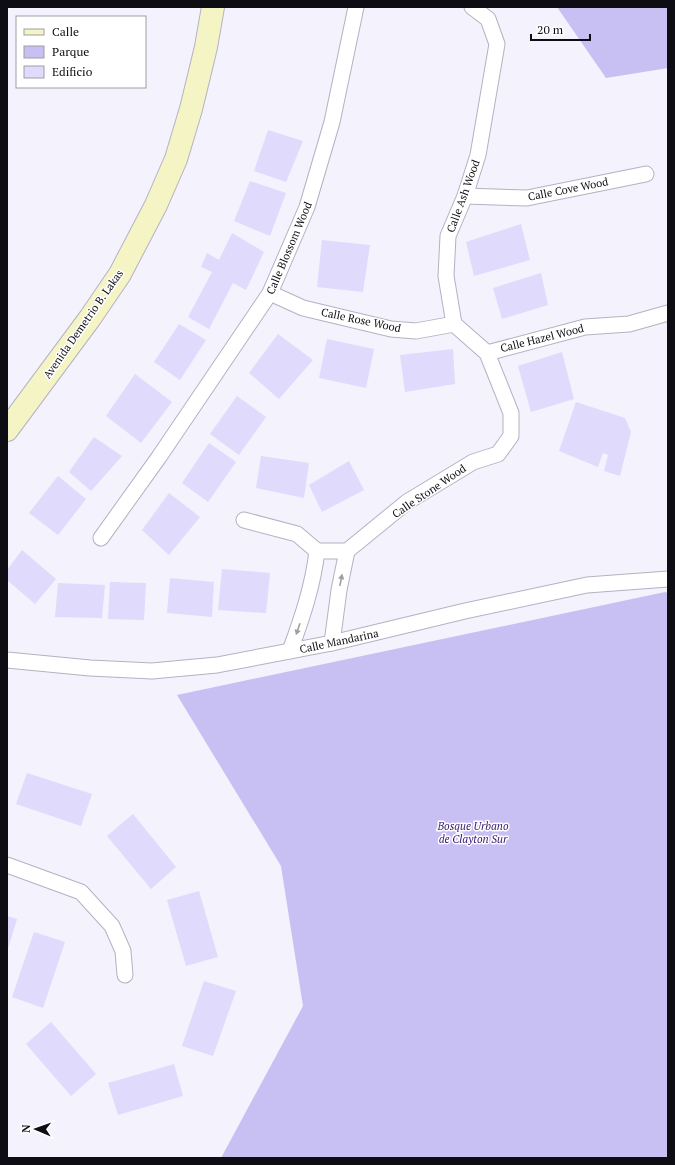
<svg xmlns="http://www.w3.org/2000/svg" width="675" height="1165" font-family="'PT Serif',serif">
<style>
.green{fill:#c8bff3}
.building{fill:#e0dafc}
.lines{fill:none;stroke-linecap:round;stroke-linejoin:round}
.street-casing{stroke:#b4b2c2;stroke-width:17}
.secondary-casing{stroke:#b4b2c2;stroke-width:24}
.street{stroke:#fff;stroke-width:15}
.secondary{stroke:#f5f4c4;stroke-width:22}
.oneway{fill:#9f9ea1}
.labels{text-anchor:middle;stroke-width:3;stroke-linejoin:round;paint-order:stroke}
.street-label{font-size:11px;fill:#0e0d13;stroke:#fff}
.park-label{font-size:11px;font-style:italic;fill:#381373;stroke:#fff}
</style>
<rect width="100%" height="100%" fill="#f4f2fd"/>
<g class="green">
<polygon points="557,7 668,7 668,68 606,78"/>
<polygon points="665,592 668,593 668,1158 221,1158 303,1006 281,866 177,695"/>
</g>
<g class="building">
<polygon points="268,130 303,141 286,182 254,171"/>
<polygon points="250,181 286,193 270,236 234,221"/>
<polygon points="521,224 530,260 474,276 466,242"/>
<polygon points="232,233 264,252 246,290 233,283 209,329 188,317 212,272 201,267 207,253 219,260"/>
<polygon points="322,240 370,245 363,292 317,287"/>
<polygon points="541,273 548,305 502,319 493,288"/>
<polygon points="179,324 206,340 180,380 154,362"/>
<polygon points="278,334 313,360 279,399 249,373"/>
<polygon points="327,339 374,349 366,388 319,378"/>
<polygon points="453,349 455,384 405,392 400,355"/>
<polygon points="562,352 574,399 531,412 518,366"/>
<polygon points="135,374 172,402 141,443 106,416"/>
<polygon points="237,396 266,417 239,455 210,434"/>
<polygon points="576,402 625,418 631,432 620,476 604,471 608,455 603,453 598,467 559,451"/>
<polygon points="94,437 122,456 91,491 69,472"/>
<polygon points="209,443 236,462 208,502 182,483"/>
<polygon points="261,456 309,463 304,498 256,488"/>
<polygon points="349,461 364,490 322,512 309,485"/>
<polygon points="58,476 86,499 58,535 29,513"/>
<polygon points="169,493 200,517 169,555 142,530"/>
<polygon points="22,550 56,579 35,604 7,580 7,570"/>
<polygon points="222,569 270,573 266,613 218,610"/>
<polygon points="170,578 214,582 212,617 167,613"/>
<polygon points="110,582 146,583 144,620 108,619"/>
<polygon points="58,583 105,585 102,618 55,617"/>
<polygon points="27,773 92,794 81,826 16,804"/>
<polygon points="133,814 176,867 151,889 107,836"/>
<polygon points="199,891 218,957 186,966 167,900"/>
<polygon points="7,916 17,919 7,952"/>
<polygon points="34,932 65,942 43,1008 12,997"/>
<polygon points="204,981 236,991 213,1056 182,1046"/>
<polygon points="51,1022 96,1074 71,1096 26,1044"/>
<polygon points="174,1064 183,1096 118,1115 108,1083"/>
</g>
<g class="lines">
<defs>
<g id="street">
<polyline points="465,196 527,198 646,174"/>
<polyline points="270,293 303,308 391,329 416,331 454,324"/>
<polyline points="454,324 446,276 448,236 465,196 478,155 497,44 488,19 472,7"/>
<polyline points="487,353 585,327 629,324 668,313"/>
<polyline points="244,520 297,534 317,551"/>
<polyline points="101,538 159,457 270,293 307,207 332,122 356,7"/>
<polyline points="317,551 347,551 407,502 473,462 498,454 511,436 511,413 487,353 454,324"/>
<polyline points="332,643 339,590 347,551"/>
<path d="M 290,651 C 302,618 313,586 317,551"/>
<polyline points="7,660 90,668 152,671 217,665 332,643 465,611 587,585 668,579"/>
<polyline points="7,865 81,892 112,926 123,951 125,975"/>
</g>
<polyline id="secondary" points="7,430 90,318 120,274 156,205 176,159 191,109 206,47 213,7"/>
</defs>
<use href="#street" class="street-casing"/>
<use href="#secondary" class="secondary-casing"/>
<use href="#street" class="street"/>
<use href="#secondary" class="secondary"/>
</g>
<defs><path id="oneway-solid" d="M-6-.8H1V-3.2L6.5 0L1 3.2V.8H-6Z"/></defs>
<g class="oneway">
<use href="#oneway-solid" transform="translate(341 580) rotate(-79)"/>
<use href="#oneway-solid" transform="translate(298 629) rotate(109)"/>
</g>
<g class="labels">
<g class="street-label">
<text transform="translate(568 189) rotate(-11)" y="4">Calle Cove Wood</text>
<text transform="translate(463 196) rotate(-70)" y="4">Calle Ash Wood</text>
<text transform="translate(289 248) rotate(-67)" y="4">Calle Blossom Wood</text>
<text transform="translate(361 320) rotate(12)" y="4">Calle Rose Wood</text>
<text transform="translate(83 324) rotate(-55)" y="4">Avenida Demetrio B. Lakas</text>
<text transform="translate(542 338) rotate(-14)" y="4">Calle Hazel Wood</text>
<text transform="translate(429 491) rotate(-34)" y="4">Calle Stone Wood</text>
<text transform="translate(339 641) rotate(-12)" y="4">Calle Mandarina</text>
</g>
<g class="park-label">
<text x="473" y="830">Bosque Urbano<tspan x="473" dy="13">de Clayton Sur</tspan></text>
</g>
</g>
<rect width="675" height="1165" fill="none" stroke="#0e0d13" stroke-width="16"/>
<rect x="16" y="16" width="130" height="72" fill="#ffffff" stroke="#9f9ea1"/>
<rect x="24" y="29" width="20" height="6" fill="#f5f4c4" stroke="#9f9ea1"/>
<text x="52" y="36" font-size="12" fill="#0e0d13">Calle</text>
<rect x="24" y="46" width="20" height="12" fill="#c8bff3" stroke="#9f9ea1"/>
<text x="52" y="56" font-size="12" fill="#0e0d13">Parque</text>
<rect x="24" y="66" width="20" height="12" fill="#e0dafc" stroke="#9f9ea1"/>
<text x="52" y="76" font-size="12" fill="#0e0d13">Edificio</text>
<g transform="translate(36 1129) rotate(272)" stroke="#ffffff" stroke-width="3" paint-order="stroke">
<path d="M0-3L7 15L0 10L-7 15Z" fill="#0e0d13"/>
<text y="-6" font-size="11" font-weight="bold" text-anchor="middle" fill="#0e0d13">N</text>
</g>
<path d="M531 34v6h59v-6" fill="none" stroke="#0e0d13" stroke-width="2"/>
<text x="537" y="34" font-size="12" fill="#0e0d13" stroke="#ffffff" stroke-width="3" paint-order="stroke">20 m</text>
</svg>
